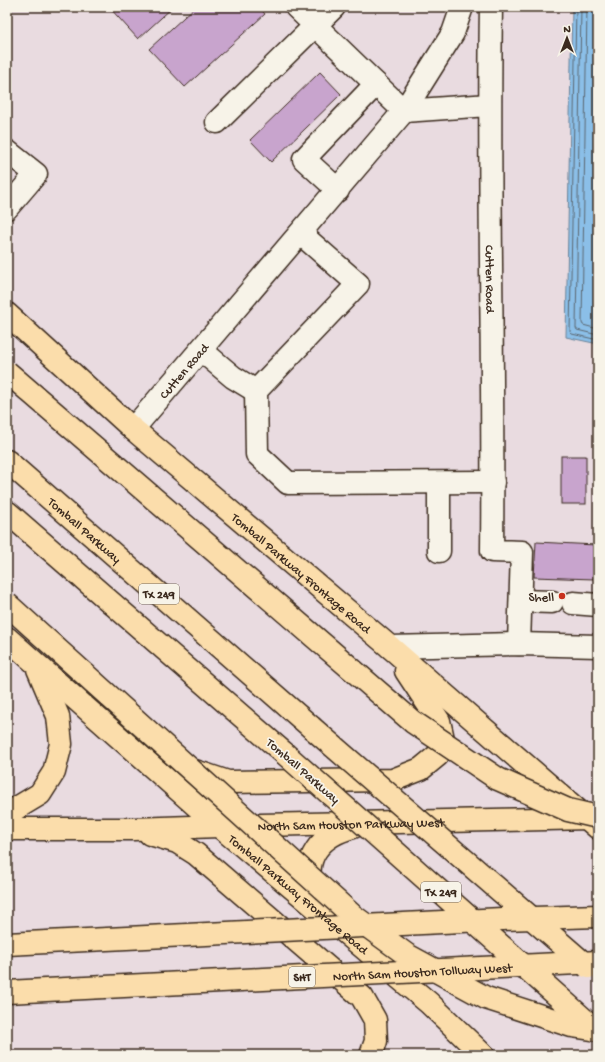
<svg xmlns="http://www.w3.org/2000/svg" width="605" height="1062" font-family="'Gochi Hand',sans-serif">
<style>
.water{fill:#8bbfe8;stroke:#6b8397}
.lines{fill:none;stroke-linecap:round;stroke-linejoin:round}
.shore{stroke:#5b666f;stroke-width:1}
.building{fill:#c8a4cd;stroke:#3b2a1e}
.minor-casing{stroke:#3b2a1e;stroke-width:25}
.major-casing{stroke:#3b2a1e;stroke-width:25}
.highway-casing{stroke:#3b2a1e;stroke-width:25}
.minor{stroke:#f7f3e8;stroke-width:22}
.major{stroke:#fbddab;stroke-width:22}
.highway{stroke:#fbddab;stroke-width:22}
.highway-bridge-casing{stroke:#3b2a1e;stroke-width:25;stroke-linecap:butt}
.highway-bridge{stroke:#fbddab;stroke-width:22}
.poi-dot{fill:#c8321e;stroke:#f7f3e8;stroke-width:1.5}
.labels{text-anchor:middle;stroke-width:3.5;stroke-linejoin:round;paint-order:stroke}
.shield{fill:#f7f3e8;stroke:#73665b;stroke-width:1}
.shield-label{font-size:12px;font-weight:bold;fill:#3b2a1e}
.street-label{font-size:13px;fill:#3b2a1e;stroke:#f7f3e8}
.poi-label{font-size:13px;fill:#3b2a1e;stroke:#f7f3e8;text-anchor:end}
</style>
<rect width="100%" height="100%" fill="#e9dbe0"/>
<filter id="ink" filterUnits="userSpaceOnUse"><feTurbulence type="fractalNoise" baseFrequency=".025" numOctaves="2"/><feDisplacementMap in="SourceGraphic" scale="8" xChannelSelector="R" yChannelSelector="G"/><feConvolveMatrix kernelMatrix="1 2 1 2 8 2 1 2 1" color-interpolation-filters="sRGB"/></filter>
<g filter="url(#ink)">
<polygon class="water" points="572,7 598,7 598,344 566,337"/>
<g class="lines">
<g class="shore">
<polyline points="576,7 570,332 572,334 598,340"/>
<polyline points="581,7 576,328 577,330 598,335"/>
<polyline points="587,7 582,323 583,325 598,329"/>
</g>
</g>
<g class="building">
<polygon points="109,7 173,7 138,39"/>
<polygon points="195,7 259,7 265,14 185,87 149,49"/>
<polygon points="320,72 341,94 271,162 250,140"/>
<rect x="561" y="456" width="25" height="48"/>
<polygon points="536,542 596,545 594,579 534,577"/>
</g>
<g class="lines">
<defs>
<g id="minor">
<polyline points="296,7 404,111 489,105"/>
<path id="s1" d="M 491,7 C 488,188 494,369 492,551 L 522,552 L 519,644"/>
<polyline points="217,122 334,7"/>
<polyline points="7,151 36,174 7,208"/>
<polyline points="338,190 304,159 376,84"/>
<polyline points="301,234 358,284 256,391 257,454 288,483 493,482"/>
<polyline points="201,350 233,377 256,391"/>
<path id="s2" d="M 133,429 L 404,111 L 453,33 L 462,7"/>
<polyline points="439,483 439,551"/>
<polyline points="521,601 552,602"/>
<polyline points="573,603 598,605"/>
<polyline points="390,647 519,644 598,646"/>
</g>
<g id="major">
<path id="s3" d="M 7,314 L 133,429 L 390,647 L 598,828"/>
<path id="s4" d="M 7,638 L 219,826 L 429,1003 L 483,1055"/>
<polyline points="189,769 228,782 393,780 421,769 438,755 442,747 443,739 439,721 406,671"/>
<polyline points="7,813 10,812 40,794 54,772 61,744 58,716 38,669"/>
<path id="s5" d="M 7,829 L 134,829 L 219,826 L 590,818"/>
<polyline points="150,834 177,842 196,854 362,997 375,1020 376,1041 371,1055"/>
<path d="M 314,893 C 300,858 321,835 353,827"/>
</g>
<g id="highway">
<path id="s6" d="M 7,461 L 311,727"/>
<polyline points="7,512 284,753"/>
</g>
</defs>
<use href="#minor" class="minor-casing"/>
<use href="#major" class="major-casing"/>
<use href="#highway" class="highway-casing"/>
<use href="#minor" class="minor"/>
<use href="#major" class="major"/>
<use href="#highway" class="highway"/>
<defs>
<g id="highway-bridge">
<polyline points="7,372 413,722 498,779 568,810 598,817"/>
<polyline points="7,604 352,915 407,955 486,998 572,1026 598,1030"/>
<polyline points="311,727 588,967"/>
<polyline points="284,753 597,1031"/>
<polyline points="7,944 502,919 598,916"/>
<path id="s7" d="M 7,992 L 598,962"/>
</g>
</defs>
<use href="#highway-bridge" class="highway-bridge-casing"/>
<use href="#highway-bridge" class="highway-bridge"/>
</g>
</g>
<circle class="poi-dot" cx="562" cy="596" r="4"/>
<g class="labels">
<g class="shield">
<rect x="139" y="584" width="40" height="20" rx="3"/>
<rect x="421" y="882" width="40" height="20" rx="3"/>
<rect x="289" y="967" width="26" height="20" rx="3"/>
</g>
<g class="shield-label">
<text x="159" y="598">TX 249</text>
<text x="441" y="896">TX 249</text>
<text x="302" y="981">SHT</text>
</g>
<g class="street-label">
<text dy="5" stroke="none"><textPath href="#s1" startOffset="272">Cutten Road</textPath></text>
<text dy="5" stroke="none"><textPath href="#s2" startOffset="77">Cutten Road</textPath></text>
<text dy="5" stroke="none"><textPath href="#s6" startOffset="104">Tomball Parkway</textPath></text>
<text dy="5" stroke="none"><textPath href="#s3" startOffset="392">Tomball Parkway Frontage Road</textPath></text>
<text transform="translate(304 770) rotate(41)" y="5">Tomball Parkway</text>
<text dy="5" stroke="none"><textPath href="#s5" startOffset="344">North Sam Houston Parkway West</textPath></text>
<text dy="5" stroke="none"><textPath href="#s4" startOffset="388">Tomball Parkway Frontage Road</textPath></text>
<text dy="5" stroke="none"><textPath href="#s7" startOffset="416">North Sam Houston Tollway West</textPath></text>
</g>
<g class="poi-label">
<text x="554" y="601">Shell</text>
</g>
</g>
<rect width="605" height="1062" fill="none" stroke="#f7f3e8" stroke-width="24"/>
<rect x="12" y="12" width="581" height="1038" fill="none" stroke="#3b2a1e" stroke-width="1.5" filter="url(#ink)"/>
<g transform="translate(567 38)" stroke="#f7f3e8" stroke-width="3" paint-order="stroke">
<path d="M0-3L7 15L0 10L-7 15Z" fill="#3b2a1e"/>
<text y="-6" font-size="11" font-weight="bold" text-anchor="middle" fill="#3b2a1e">N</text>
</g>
</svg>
